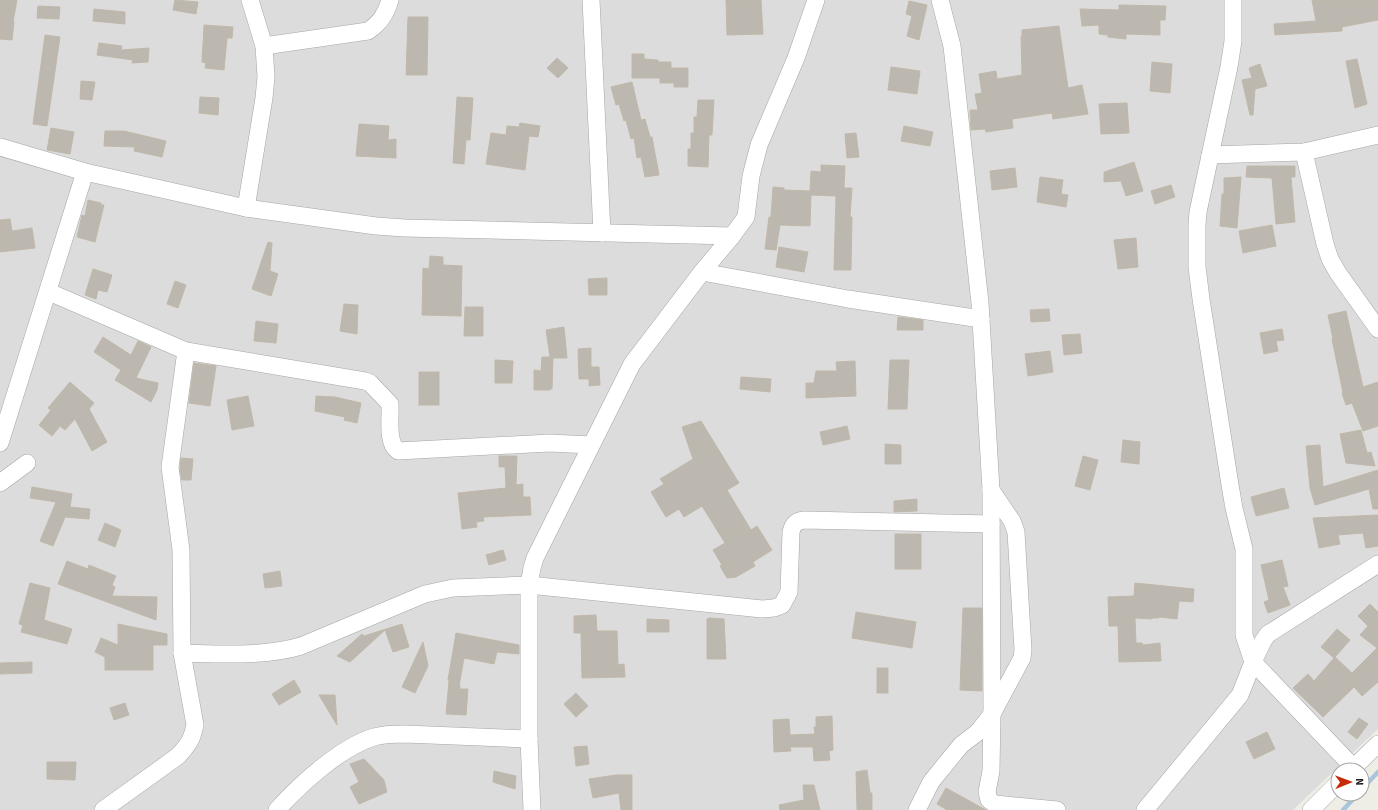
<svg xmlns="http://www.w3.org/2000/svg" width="1378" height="810" font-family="'Source Sans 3',sans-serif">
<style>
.residential{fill:#dddcdc}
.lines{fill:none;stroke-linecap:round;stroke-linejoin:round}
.stream{stroke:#a8c6db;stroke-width:4.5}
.building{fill:#bcb7af;stroke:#c1b8a9}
.minor-casing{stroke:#a6a6a6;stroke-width:18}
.minor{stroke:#fff;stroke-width:17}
</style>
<rect width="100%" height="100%" fill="#efeee6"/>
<polygon class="residential" points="0,0 1378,0 1378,729 1293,810 0,810"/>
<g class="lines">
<g class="stream">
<polyline points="1362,789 1378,772"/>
<polyline points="1343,810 1358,794"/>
</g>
</g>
<g class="building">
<polygon points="0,0 17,0 13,22 14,22 12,40 0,39"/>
<polygon points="175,0 198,2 196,14 173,10"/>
<polygon points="726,0 761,0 763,34 727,35"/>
<polygon points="1312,0 1378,0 1378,20 1342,27 1342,31 1275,35 1274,24 1316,21"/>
<polygon points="909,1 927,5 919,40 907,36 912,16 906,14"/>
<polygon points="1119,5 1166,6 1165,20 1160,20 1160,35 1126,34 1126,39 1108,37 1108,35 1099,34 1099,25 1082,26 1080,9 1119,10"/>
<polygon points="38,6 60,7 59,19 37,18"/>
<polygon points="94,9 125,12 125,24 93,21"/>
<polygon points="408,17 428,17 427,75 406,75"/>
<polygon points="204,25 233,27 232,38 227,38 224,70 205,68 206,63 202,62"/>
<polygon points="1059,26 1068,88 1082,85 1088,114 1053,119 1052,113 1012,119 1013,128 986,132 985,129 971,130 970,110 978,110 975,94 982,93 979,74 996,71 997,79 1022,75 1021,36 1022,36 1022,30"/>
<polygon points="45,35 60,37 47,126 33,124"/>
<polygon points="99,43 122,46 121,50 149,48 148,62 132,63 133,60 97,55"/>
<polygon points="632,54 644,54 644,59 658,60 658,62 671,62 671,68 688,68 688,87 674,87 674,83 660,83 660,78 632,78"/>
<polygon points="557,58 568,68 558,78 547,68"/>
<polygon points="1357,59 1367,104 1355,108 1346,61"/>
<polygon points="1152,62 1172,64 1170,93 1150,91"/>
<polygon points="1260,64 1267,86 1255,89 1253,115 1250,115 1242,80 1252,78 1249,68"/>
<polygon points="891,67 920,71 917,94 888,90"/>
<polygon points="81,81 95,82 92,100 80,99"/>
<polygon points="632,82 641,120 645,119 650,137 652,137 659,175 645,177 641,157 637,158 634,138 631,139 626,120 624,121 619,104 616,105 611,87"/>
<polygon points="200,97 219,98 218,115 199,113"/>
<polygon points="457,97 473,98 470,140 466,140 464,164 453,163"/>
<polygon points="698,100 714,100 712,135 709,135 708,167 688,166 688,149 691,149 691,133 694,133 694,117 697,117"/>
<polygon points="1127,103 1129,133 1101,134 1099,104"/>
<polygon points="520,123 540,126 538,137 529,136 525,170 486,164 491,133 506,135 507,126 519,127"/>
<polygon points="359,124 389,126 388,140 396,139 396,158 356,156"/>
<polygon points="904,126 933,132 930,146 901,141"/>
<polygon points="51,128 74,132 70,154 47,150"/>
<polygon points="105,131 124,131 166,141 162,157 134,151 135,147 104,146"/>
<polygon points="856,133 859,157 847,158 845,134"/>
<polygon points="1134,162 1143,191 1126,196 1121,181 1104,182 1104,172"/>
<polygon points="821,165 845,166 844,188 852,188 850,217 852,217 851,270 834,270 836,196 811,195 810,226 780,225 776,250 765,249 769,217 771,217 773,187 784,188 784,190 810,191 811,171 821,172"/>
<polygon points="1247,166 1295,166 1295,177 1291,177 1295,222 1276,224 1272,178 1246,177"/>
<polygon points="1015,168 1017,187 992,190 990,171"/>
<polygon points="1040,177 1063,180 1061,194 1068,195 1066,207 1037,202"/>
<polygon points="1241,177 1237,228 1220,226 1222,194 1224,194 1224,178"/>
<polygon points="1171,185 1175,197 1155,204 1151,191"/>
<polygon points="88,200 101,203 101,205 104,205 95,242 77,237 82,215 85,216"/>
<polygon points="10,219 12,231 32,228 35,248 0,252 0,220"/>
<polygon points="1272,225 1276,246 1243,253 1239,231"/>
<polygon points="1136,238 1138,267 1118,269 1114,240"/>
<polygon points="268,242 272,243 270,271 278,274 271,296 252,289"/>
<polygon points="779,247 808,252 804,272 776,267"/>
<polygon points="430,256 443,257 443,265 462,266 461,316 422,315 423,268 429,269"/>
<polygon points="93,269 112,275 107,292 98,290 96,299 85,295"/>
<polygon points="607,278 607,295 589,295 588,279"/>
<polygon points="175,281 186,285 178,308 167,304"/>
<polygon points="344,304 358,305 357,334 340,331"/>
<polygon points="465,307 483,307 483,336 464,336"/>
<polygon points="1049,309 1050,321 1031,322 1030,310"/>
<polygon points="1346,311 1363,387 1378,382 1378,426 1363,431 1352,403 1346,405 1342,393 1343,393 1332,339 1333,339 1328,315"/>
<polygon points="898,317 923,320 923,330 897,330"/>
<polygon points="256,321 278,324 276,343 254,341"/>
<polygon points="564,327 567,358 553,358 552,389 550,389 550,390 534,390 534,370 541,371 542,357 550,357 546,330"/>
<polygon points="1282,329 1284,340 1276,341 1278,351 1264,354 1260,333"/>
<polygon points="1080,334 1082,353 1064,355 1062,335"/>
<polygon points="103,337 131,355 138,341 151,347 136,378 158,383 157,390 151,402 115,380 121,370 94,352"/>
<polygon points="591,348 591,367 599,367 600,385 589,386 589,379 579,379 578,349"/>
<polygon points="1050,351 1053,372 1028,376 1025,354"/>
<polygon points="495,360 513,361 512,383 495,383"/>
<polygon points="890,360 909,360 907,409 888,409"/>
<polygon points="855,361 856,396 806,398 806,383 814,383 816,371 837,371 836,362"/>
<polygon points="194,363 216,366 210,406 189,403"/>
<rect x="419" y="372" width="20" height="33"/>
<polygon points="741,377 771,379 770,392 740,389"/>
<polygon points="70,382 94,403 89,409 107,442 92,451 75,419 65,430 60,426 52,436 39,425 51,410 48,408"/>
<polygon points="248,396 254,426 232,430 227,400"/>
<polygon points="316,396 335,397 361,403 357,423 344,420 345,417 315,411"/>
<polygon points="701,421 739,483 727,490 751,530 757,526 772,550 753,562 755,566 736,577 727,578 720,566 722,565 713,550 725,543 702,506 684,517 679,509 666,517 651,492 664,484 660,479 693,459 682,427"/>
<polygon points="847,426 850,439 823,445 820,432"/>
<polygon points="1361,430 1367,453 1371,452 1375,466 1346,463 1340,434"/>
<polygon points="1123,440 1140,442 1139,464 1121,462"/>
<polygon points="885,444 901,445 901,464 885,464"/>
<polygon points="1320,445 1323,487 1378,470 1378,509 1373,509 1369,489 1315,505 1310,488 1306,446"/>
<polygon points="499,456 517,456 516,485 523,484 523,497 530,497 531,515 483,517 484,521 476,522 477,527 462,529 458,493 506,488 505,467 499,467"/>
<polygon points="1083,456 1098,460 1090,490 1075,486"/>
<polygon points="181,458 193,459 191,480 182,480 180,470"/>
<polygon points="32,487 72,494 70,507 90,509 89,519 65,517 53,546 40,541 56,502 30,498"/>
<polygon points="1284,488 1289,508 1256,516 1251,497"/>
<polygon points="917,499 917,511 894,512 894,501"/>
<polygon points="1378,515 1378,546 1366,548 1363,533 1338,535 1340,544 1319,548 1313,518"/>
<polygon points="105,523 121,530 115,547 98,540"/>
<rect x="895" y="534" width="26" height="35"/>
<polygon points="503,550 506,560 489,565 486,555"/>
<polygon points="1282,560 1288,586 1283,587 1290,605 1268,613 1264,602 1269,600 1261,565"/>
<polygon points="67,561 88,569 89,565 116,576 112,585 115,587 112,596 157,597 156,620 58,584"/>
<polygon points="280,571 282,586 265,588 263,574"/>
<polygon points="30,583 50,588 44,620 72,629 67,644 21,632 23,625 19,624"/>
<polygon points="1135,583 1194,589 1193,602 1179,601 1177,619 1159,617 1159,618 1152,618 1152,619 1135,618 1136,643 1142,643 1143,645 1160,643 1161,661 1119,662 1118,626 1109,626 1108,597 1134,596"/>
<polygon points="1370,604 1378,612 1378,682 1362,696 1354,687 1323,717 1293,688 1308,674 1314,681 1334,658 1321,647 1337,629 1350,640 1335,657 1352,673 1377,648 1360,635 1368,626 1358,616"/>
<polygon points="963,608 982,608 982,691 960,690"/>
<polygon points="856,612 916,622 912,648 852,638"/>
<polygon points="596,615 597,631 617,631 618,665 624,664 625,677 582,678 581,633 574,633 574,616"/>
<polygon points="709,618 724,619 726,659 707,659 707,619"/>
<polygon points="647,619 669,620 669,632 647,632"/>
<polygon points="118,624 167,634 167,645 153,645 153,670 105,670 105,657 95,652 101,638 118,645"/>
<polygon points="402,624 409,647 393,652 385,630 350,662 337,656 362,634 364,636"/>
<polygon points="456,633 519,645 519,654 497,652 494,664 464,658 459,686 460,686 460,689 468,689 466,715 446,714 449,681 448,680"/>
<polygon points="423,642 428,666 415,693 402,687"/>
<polygon points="32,662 32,673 0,674 0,663"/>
<rect x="877" y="668" width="11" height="25"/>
<polygon points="294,680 301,692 279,705 272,694"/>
<polygon points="576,693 588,706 576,717 564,704"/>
<polygon points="319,695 335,695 337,725"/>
<polygon points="125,703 129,715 114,720 110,708"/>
<polygon points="832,716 833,750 829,751 830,760 814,761 813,747 790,747 791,751 774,752 773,720 789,719 790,735 815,734 814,727 816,727 816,717"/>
<polygon points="1359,718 1368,724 1357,739 1348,732"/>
<polygon points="1267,732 1275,749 1254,759 1246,742"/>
<polygon points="587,746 589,764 576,766 574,747"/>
<polygon points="364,759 384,780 387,792 359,804 350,787 359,782 350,764"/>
<polygon points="47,762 76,762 75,780 47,779"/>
<polygon points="867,770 870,793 872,793 872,810 857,810 856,772"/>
<polygon points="494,771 516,776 515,789 493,782"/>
<polygon points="616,775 632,775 632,810 621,810 619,793 593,798 589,779"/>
<polygon points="803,785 814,785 820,810 780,810 779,805 804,800"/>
<polygon points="946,788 984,809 986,810 947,810 937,804"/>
</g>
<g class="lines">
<defs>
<g id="minor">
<polyline points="591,0 602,233"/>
<polyline points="940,0 952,46 980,303 991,490 992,714 991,771 987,792 989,800 995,804 1057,810"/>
<polyline points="1233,0 1233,41 1229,67 1198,212 1197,225 1197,267 1201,299 1230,485 1234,508 1244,549 1244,635 1253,662 1354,768"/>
<path d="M 264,46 L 368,31 C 380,23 386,14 390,0"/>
<polyline points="0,147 85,172 246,208 376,226 405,228 732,236"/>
<polyline points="1304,152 1325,244 1330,259 1338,273 1378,329"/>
<polyline points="1210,155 1304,152 1378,135"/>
<polyline points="246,208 264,98 266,77 264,46 250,0"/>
<polyline points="702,272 848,299 981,319"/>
<path d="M 49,292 L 186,351 L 365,381 L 370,383 L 390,404 C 391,417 386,443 398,451 L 549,443 L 591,445"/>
<polyline points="0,443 85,172"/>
<polyline points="0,483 27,463"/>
<path d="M 182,653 C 220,654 264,657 301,646 L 425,594 L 453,588 L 529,585 L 762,609 L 774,608 L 782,605 L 789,592 L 791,532 C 793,524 796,521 804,520 L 991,524"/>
<polyline points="1351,770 1378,744"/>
<path d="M 103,810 L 178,756 C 188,745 192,740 195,725 L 182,653 L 181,550 L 170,467 L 186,351"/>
<path d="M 277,810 C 300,784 341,747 374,737 C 384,734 395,734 405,734 L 529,739"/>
<polyline points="532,810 529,739 529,585 532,568 535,558 632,364 702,272 732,236 746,217 751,176 759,145 796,58 816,0"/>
<polyline points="917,810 931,782 961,745 978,732 992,714 1022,658 1023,650 1016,532 1012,521 991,490"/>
<polyline points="1145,810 1240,695 1253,662 1263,641 1268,634 1378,564"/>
<polyline points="1311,810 1338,783"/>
</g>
</defs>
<use href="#minor" class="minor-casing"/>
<use href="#minor" class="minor"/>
</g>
<g transform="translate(1350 782) rotate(89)"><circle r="19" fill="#ffffff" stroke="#a5a5a5"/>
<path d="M0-3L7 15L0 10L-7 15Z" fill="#c62c09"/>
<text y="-6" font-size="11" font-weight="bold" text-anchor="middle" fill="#1f1f1f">N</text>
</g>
</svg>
